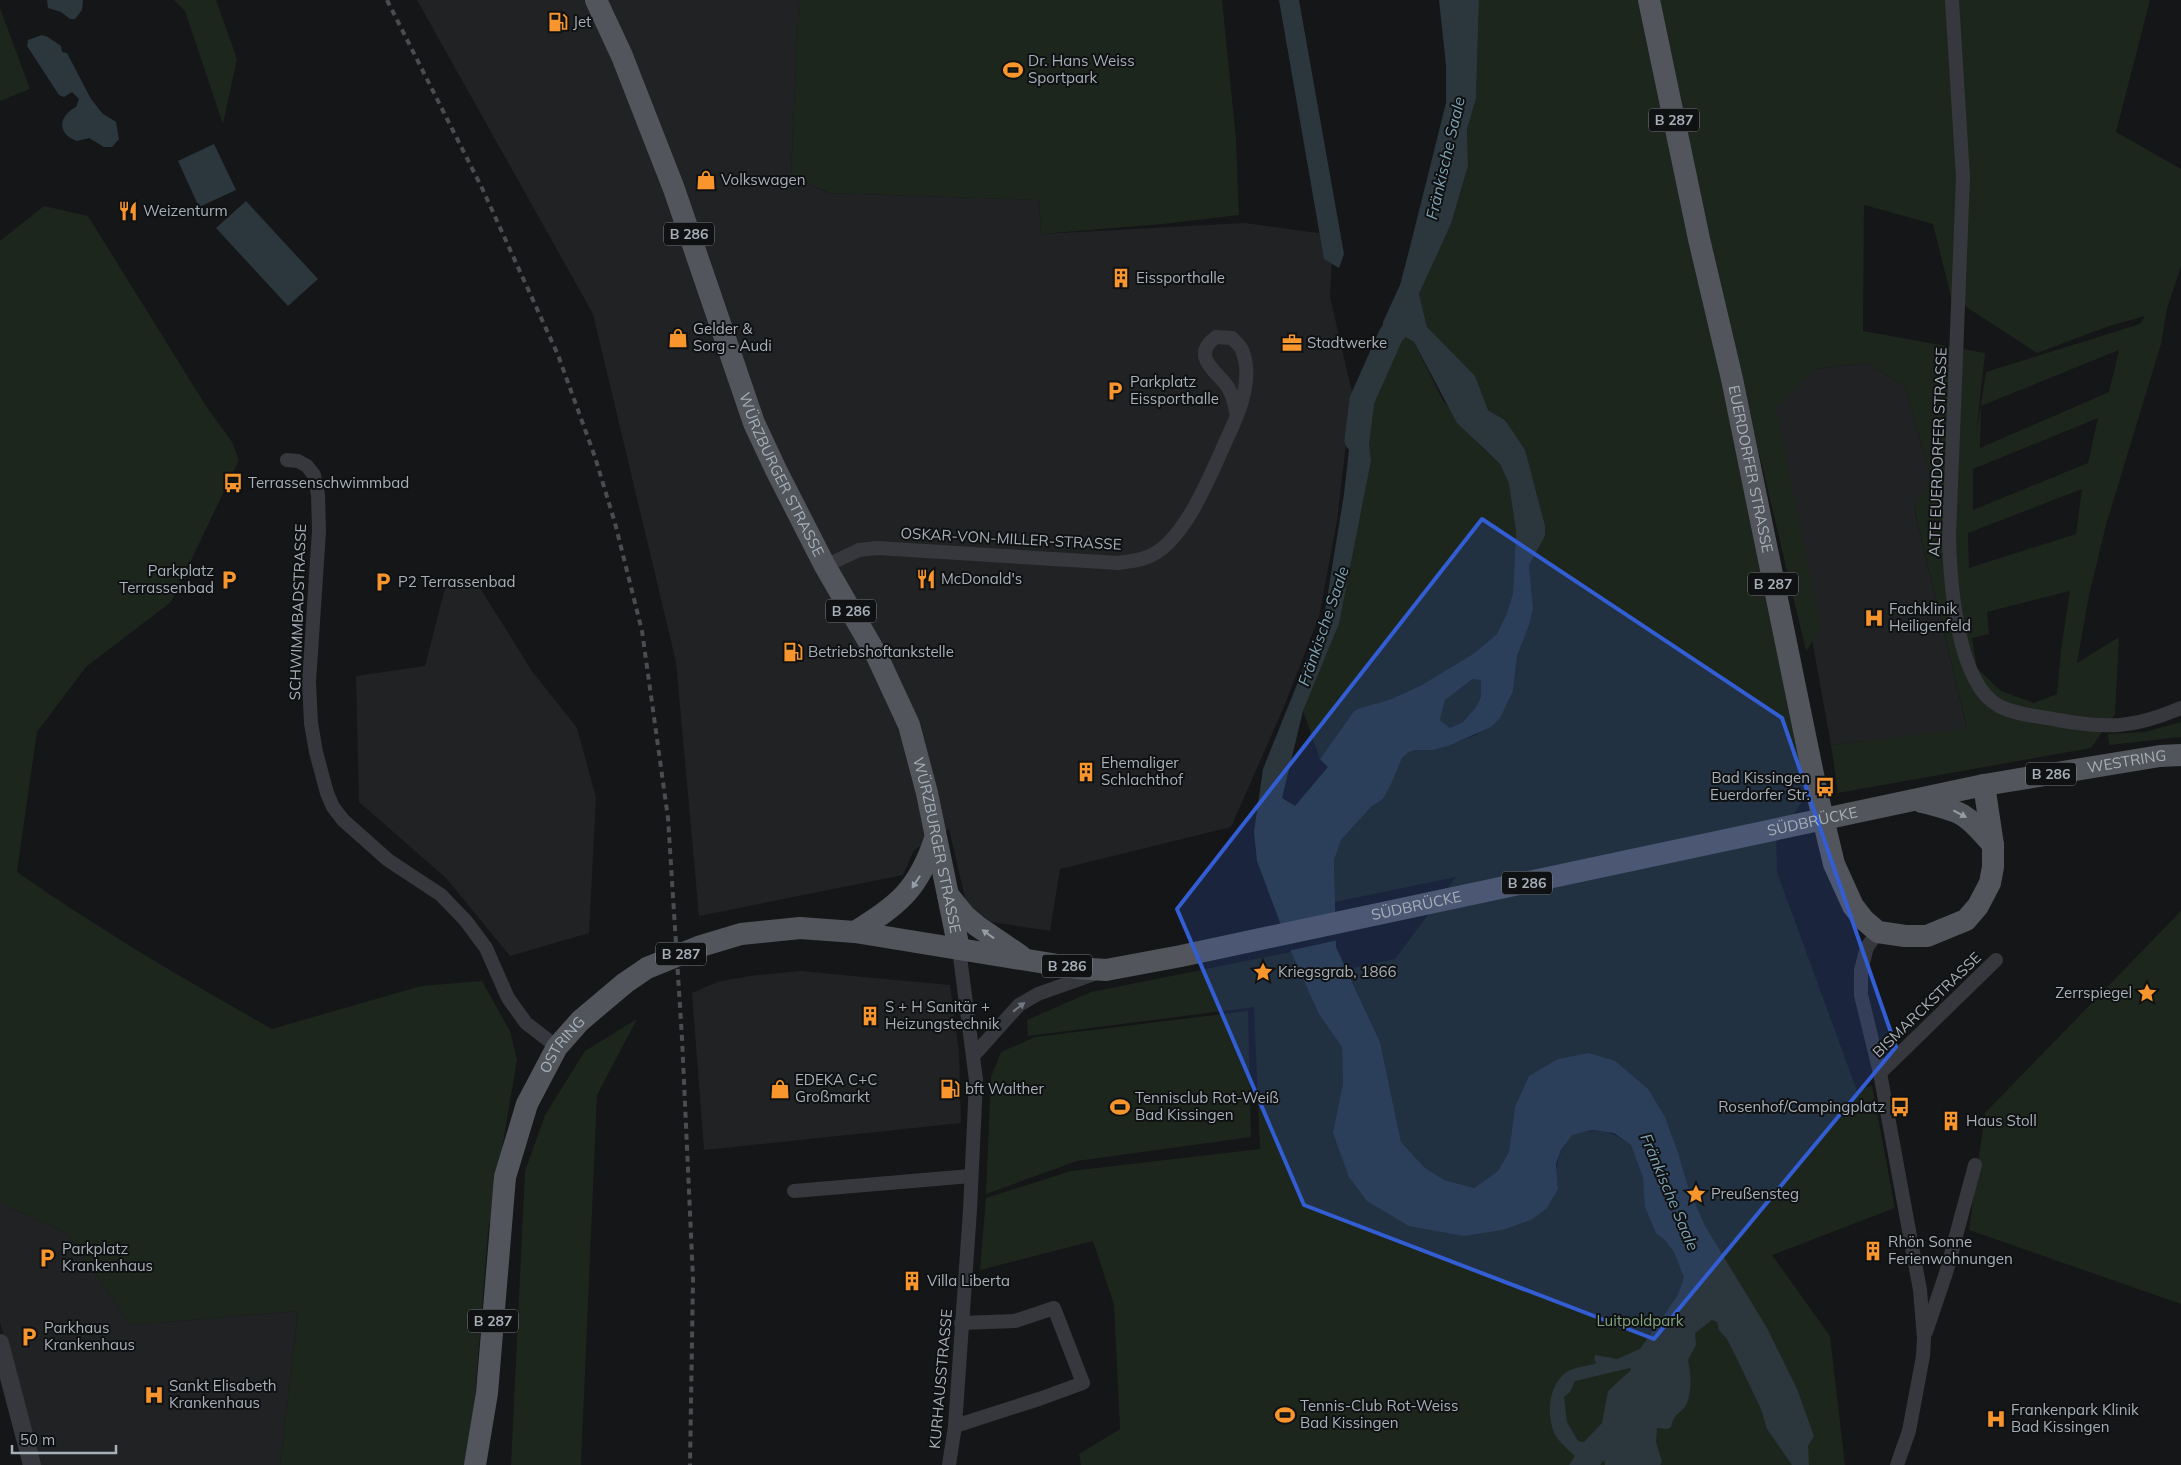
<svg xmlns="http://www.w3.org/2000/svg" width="2181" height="1465" font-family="Mulish,sans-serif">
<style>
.built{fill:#212224}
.green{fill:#1d261d;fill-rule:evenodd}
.water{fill:#2b373c;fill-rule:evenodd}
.pier{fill:#151617}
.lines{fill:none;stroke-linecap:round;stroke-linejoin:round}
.river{stroke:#2b373c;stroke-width:25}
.minor{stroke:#36383d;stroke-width:14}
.tertiary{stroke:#36383d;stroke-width:18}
.primary{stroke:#52565c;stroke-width:22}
.rail{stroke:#494d52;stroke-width:4;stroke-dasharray:6 5;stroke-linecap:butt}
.oneway{fill:#969da6}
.oneway2{fill:#747981}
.marked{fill:#325dd3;fill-opacity:0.2;stroke:#325dd3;stroke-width:4;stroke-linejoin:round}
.labels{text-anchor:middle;stroke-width:4;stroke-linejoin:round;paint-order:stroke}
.shield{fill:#101112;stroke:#7a8086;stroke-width:1}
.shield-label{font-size:14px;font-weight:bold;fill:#a7afb8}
.poi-label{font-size:15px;fill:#a7afb8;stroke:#101112;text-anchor:start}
.street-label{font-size:15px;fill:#a7afb8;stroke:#101112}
.park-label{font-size:15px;fill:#81a47d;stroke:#101112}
.water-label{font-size:16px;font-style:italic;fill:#7da3b4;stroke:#101112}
</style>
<rect width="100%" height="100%" fill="#151617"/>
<g class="built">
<polygon points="417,0 799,0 791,175 828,193 1039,200 1041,234 1245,223 1333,235 1330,297 1352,392 1337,521 1319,617 1283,709 1231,827 1060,869 1050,931 992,922 978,914 966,902 949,829 914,850 903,875 699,916 676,662 593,314"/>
<polygon points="1868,363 1905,387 1931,478 1914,508 1967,729 1831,745 1769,401 1816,369"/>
<polygon points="477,583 532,671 577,728 596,797 589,933 510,956 446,878 359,802 356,676 425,666 446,584"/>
<polygon points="800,971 950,985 959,1052 961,1123 704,1150 692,993 717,982 750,976"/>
<polygon points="0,1203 67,1233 131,1325 298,1311 280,1465 40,1465 0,1322"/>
</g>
<g class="green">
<polygon points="174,0 216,0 237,59 223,124 185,11"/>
<polygon points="799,0 1222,0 1236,139 1239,215 1163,224 1041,234 1039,200 829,193 791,175"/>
<path d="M 1479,0 L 1641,0 L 1808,794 L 1776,838 L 1777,872 L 1857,1091 L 1872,1085 L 1895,1208 L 1772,1255 L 1830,1336 L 1845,1465 L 1081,1465 L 1079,1454 L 1120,1429 L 1114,1305 L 1093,1241 L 980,1270 L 986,1198 L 1071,1171 L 1260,1149 L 1254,1007 L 1028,1036 L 1027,1020 L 1091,992 L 1291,952 L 1342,1047 L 1343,1084 L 1340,1103 L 1367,1201 L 1558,1189 C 1556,1162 1556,1157 1572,1134 C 1599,1129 1608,1129 1631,1145 L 1665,1117 L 1515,1107 L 1509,1152 L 1498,1171 L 1474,1188 L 1444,1180 L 1424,1167 L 1401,1142 L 1380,1042 L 1347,969 L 1395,959 L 1456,877 L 1335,902 L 1334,860 L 1341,840 L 1371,807 L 1383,799 L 1402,758 L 1409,752 L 1415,750 L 1434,750 L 1477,735 L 1513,691 L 1517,656 L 1533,610 L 1529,565 L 1545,536 L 1545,524 L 1532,476 L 1506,420 L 1488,410 L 1442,344 L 1427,327 L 1419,294 L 1451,224 L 1468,166 L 1467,129 L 1476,99 Z"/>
<path d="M 1660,0 L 2150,0 L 2116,132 L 2181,169 L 2181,266 L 2167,309 L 2161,344 L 2106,525 L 2089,595 L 2077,663 L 2119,637 L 2115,714 L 2091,748 L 1838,793 L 1831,745 L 1967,728 L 1914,507 L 1931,478 L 1905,387 L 1868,363 L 1816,369 L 1776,407 L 1821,629 L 1806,651 L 1720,289 ZM 1864,205 L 1933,224 L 1951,297 L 2037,353 L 2109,326 L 2145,316 L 2140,324 L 1986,372 L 1976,435 L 1985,353 L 1863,331 ZM 2119,350 L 2109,392 L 1980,448 L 1981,406 ZM 2098,418 L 2088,463 L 1973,510 L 1973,469 ZM 2082,489 L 2076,534 L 1969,568 L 1968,533 ZM 2070,591 L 2061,650 L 2057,694 L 2034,703 L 2001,691 L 1977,668 L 1972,638 L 1989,634 L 1987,612 Z"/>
<polygon points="0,8 30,89 0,101"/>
<path d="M 44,206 L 88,216 L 206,406 L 232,442 L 239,460 L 171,602 L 86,667 L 37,732 L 17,872 C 99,929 185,980 272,1029 L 421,986 L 482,981 L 510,1031 L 517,1060 L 488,1232 L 474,1409 L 464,1465 L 280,1465 L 298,1311 L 131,1325 L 67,1233 L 0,1203 L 0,241 Z"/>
<polygon points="1400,334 1414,342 1442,399 1477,443 1500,464 1509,484 1516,532 1513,593 1507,613 1497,634 1473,654 1420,686 1389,700 1360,708 1354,711 1320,759 1303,711 1339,624 1371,461 1365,408"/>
<polygon points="1474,679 1482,680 1481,697 1476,707 1463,722 1450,728 1440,720 1445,700"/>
<polygon points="2181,722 2181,737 2109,745 2108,734 2145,732"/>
<polygon points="2181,911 2181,1304 1969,1230 1985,1113"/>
<polygon points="1248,1011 1251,1137 1077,1161 986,1194 991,1077 1001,1052 1035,1037"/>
<polygon points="637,1019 597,1095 581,1465 511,1465 525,1171 545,1115 585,1051"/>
</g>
<g class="water">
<polygon points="47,0 83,0 82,10 75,19 70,19 61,12 48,8"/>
<polygon points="1279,0 1299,0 1344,254 1339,268 1324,259"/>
<path d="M 1439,0 L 1479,0 L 1476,99 L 1467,129 L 1468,166 L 1451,224 L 1419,294 L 1427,327 L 1475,376 L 1488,410 L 1505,420 L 1525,450 L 1545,525 L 1545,536 L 1529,565 L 1533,609 L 1529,625 L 1517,656 L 1513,691 L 1500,718 L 1491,727 L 1448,746 L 1433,750 L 1415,750 L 1409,752 L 1402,758 L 1391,784 L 1383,799 L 1371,807 L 1341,840 L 1334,860 L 1336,947 L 1380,1042 L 1401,1142 L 1424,1167 L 1444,1180 L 1474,1188 L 1498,1171 L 1509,1152 L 1515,1107 L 1529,1076 L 1558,1059 L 1589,1053 L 1615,1061 L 1648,1089 L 1665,1117 L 1678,1153 L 1688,1187 L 1705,1226 L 1767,1328 L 1797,1389 L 1814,1436 L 1808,1446 L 1809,1465 L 1792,1465 L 1767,1429 L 1761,1409 L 1737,1359 L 1727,1339 L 1719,1330 L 1717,1322 L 1712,1320 L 1695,1333 L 1696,1345 L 1688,1360 C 1691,1374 1693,1396 1684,1408 C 1677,1415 1673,1416 1671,1427 L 1667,1429 L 1657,1428 L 1656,1442 L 1662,1462 L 1660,1465 L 1605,1465 L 1604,1460 L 1600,1465 L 1569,1465 L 1575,1456 C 1567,1449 1559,1442 1554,1433 C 1546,1413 1549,1381 1570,1370 C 1578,1367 1588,1366 1597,1363 L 1594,1360 L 1595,1355 L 1617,1359 L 1640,1349 L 1678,1295 L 1684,1277 L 1674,1252 L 1666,1241 L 1656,1233 L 1645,1207 L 1643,1177 L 1631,1145 L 1614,1133 L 1592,1130 L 1572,1135 L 1561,1150 L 1556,1164 L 1558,1189 L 1547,1208 L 1531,1220 L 1502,1230 L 1464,1236 L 1409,1226 L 1367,1201 L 1349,1177 L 1333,1133 L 1343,1084 L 1342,1047 L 1319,1014 L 1291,952 L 1257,861 L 1254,832 L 1263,769 L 1324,617 L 1344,494 L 1354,406 L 1365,408 L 1371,461 L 1339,624 L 1303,711 L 1282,798 L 1295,806 L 1328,767 L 1320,759 L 1354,711 L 1360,708 L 1389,700 L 1420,686 L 1473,654 L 1497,634 L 1507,613 L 1513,593 L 1516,532 L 1509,484 L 1500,464 L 1457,423 L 1414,342 L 1400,334 L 1382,353 L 1383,322 L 1400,285 L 1410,247 L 1446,103 L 1446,65 ZM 1473,679 L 1481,680 L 1481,697 L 1476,707 L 1463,722 L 1450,728 L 1440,720 L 1445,700 ZM 1630,1368 L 1631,1370 L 1608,1391 L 1602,1423 L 1584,1442 L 1578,1441 L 1567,1422 L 1564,1397 L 1570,1392 L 1575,1381 Z"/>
<path d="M 42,35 L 48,37 L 61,46 L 62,52 L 67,53 L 91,99 L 102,113 L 116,122 L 119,139 L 112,147 L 104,147 L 89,138 L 77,141 C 57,134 58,116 76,107 L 79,99 L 72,92 L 64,97 L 59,95 L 27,46 L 28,40 Z"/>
<polygon points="214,144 236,190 199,207 178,161"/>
<polygon points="246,201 318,279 288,306 216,228"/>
</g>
<polygon class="pier" points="1338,912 1338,940 1288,951 1278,925"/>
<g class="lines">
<polyline class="river" points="1357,440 1362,400 1391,335 1399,325"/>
<g class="minor">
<path d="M 1952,0 L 1963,177 L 1949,536 C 1950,579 1956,683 1999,706 C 2016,715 2039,716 2058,720 C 2108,729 2134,728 2181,708"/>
<polyline points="287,460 298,461 307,466 314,475 318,495 319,531 309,682 311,723 316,752 327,793 333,807 343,820 388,860 441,895 466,921 486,948 508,998 526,1023 557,1047"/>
<path d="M 825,566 L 859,550 L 877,548 L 1118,563 C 1129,561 1141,561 1152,555 C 1188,537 1213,468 1230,432 C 1241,408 1253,377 1242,350 C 1241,346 1235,342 1232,338 L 1216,337 C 1189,357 1218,371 1229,389 C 1234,398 1235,407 1237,416"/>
<polyline points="1878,932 1867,947 1861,970 1861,995 1880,1073 1920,1290 1924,1338 1923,1356 1909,1431 1897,1465"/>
<polyline points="974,1055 1019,1005 1038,994 1097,973"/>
<polyline points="1880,1073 1996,960"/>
<polyline points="794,1191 971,1176"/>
<polyline points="1926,1332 1946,1273 1975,1165"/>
<polyline points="955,1426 1039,1399 1083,1383 1054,1308 1015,1321 961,1323"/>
<polyline points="949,1465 955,1426 970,1210 976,1080 959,949"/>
</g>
<polyline class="tertiary" points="0,1343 32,1465"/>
<g class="primary">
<path id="s1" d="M 596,0 L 622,56 L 674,189 L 754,423 L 776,470 L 825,566 L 877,656 L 909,725 L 927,793 L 959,949"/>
<path id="s2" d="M 1649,0 L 1699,239 L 1732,379 L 1816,789 L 1834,864 L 1853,906 L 1864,920 L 1878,932 L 1905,936 L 1927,936 L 1966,920 L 1978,906 L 1990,883 L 1993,867 L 1993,845 L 1984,785"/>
<path d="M 1922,802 C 1962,811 1967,814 1993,845"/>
<polyline points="948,895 965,916 977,926 1021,956"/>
<path d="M 855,932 C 899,904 918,890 935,839"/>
<path id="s3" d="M 475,1465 L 487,1393 L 505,1177 L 527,1104 L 557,1047 L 580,1021 L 625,983 L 647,968 L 701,946 L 741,934 L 800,928 L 855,932 L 1076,968 L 1106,970 L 1181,956 L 1984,785 L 2160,756 L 2181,755"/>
</g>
<polyline class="rail" points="387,0 482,188 558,355 595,457 615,523 642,631 668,818 682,1038 693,1279 690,1465"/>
</g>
<defs><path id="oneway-solid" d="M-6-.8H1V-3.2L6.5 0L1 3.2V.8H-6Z" transform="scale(1.25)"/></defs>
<g class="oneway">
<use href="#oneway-solid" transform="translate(1960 814) rotate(28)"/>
<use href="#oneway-solid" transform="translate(916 882) rotate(123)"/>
<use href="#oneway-solid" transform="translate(988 934) rotate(-144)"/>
</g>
<use class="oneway2" href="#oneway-solid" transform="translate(1019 1007) rotate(-38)"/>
<path class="marked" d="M 1482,519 L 1782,718 L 1896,1047 L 1654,1339 L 1304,1205 L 1177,909 Z"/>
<defs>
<symbol id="fuel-bare" viewBox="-9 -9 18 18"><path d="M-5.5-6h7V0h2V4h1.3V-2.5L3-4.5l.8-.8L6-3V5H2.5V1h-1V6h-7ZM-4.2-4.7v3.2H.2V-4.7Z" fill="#f8952d" stroke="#101112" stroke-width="2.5" paint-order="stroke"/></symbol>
<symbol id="stadium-bare" viewBox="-9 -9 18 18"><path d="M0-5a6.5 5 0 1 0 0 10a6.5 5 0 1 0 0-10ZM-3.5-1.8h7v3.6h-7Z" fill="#f8952d" stroke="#101112" stroke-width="2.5" paint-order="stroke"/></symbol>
<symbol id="shop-bare" viewBox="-9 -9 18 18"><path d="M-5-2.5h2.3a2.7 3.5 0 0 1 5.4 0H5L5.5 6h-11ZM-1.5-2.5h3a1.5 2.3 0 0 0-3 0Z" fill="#f8952d" stroke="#101112" stroke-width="2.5" paint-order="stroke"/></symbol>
<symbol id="restaurant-bare" viewBox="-9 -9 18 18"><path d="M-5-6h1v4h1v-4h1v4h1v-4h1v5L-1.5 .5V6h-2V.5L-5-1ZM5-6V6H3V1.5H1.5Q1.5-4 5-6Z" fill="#f8952d" stroke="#101112" stroke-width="2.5" paint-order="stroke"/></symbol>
<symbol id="building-bare" viewBox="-9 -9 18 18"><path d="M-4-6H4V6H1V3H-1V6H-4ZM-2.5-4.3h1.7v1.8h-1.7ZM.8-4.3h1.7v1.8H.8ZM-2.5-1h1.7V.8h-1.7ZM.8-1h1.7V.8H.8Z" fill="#f8952d" stroke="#101112" stroke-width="2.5" paint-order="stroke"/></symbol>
<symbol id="office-bare" viewBox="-9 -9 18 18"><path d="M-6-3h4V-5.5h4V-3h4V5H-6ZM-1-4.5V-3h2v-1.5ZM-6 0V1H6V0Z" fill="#f8952d" stroke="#101112" stroke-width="2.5" paint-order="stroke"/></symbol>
<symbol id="parking-bare" viewBox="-9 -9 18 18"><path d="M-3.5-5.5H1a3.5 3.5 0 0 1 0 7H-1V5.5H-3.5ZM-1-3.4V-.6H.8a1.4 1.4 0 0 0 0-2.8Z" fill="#f8952d" stroke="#101112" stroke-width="2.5" paint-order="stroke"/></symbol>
<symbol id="bus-bare" viewBox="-9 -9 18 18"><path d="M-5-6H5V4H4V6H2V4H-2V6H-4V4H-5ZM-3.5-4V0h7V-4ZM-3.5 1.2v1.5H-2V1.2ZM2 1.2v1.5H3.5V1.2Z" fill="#f8952d" stroke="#101112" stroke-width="2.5" paint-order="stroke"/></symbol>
<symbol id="hospital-bare" viewBox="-9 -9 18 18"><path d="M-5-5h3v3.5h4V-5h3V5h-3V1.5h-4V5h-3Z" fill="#f8952d" stroke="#101112" stroke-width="2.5" paint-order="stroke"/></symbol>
<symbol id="sight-bare" viewBox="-9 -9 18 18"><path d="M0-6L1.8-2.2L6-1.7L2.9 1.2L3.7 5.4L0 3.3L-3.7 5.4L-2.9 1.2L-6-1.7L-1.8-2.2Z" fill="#f8952d" stroke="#101112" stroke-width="2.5" paint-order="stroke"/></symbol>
</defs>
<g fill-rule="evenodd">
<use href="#fuel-bare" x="544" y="8" width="28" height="28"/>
<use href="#stadium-bare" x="999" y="56" width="28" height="28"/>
<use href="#shop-bare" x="692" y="166" width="28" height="28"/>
<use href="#restaurant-bare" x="114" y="197" width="28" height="28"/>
<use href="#building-bare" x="1107" y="264" width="28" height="28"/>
<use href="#shop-bare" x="664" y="324" width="28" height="28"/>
<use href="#office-bare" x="1278" y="329" width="28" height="28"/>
<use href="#parking-bare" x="1101" y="377" width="28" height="28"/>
<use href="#bus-bare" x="219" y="469" width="28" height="28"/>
<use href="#restaurant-bare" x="912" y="565" width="28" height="28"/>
<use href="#parking-bare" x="215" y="566" width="28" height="28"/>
<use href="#parking-bare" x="369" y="568" width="28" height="28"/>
<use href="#hospital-bare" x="1860" y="604" width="28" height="28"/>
<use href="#fuel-bare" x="779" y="638" width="28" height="28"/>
<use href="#building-bare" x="1072" y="758" width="28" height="28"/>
<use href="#bus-bare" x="1811" y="773" width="28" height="28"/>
<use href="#sight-bare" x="1249" y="958" width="28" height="28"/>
<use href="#sight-bare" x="2133" y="979" width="28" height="28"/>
<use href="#building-bare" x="856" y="1002" width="28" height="28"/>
<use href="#shop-bare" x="766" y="1075" width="28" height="28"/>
<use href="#fuel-bare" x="936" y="1075" width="28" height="28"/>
<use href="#stadium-bare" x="1106" y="1093" width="28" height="28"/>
<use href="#bus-bare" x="1886" y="1093" width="28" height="28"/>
<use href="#building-bare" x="1937" y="1107" width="28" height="28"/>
<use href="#sight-bare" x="1682" y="1180" width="28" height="28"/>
<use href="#building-bare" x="1859" y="1237" width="28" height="28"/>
<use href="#parking-bare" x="33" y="1244" width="28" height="28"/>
<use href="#building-bare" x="898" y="1267" width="28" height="28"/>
<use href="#parking-bare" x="15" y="1323" width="28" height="28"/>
<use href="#hospital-bare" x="140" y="1381" width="28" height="28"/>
<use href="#stadium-bare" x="1271" y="1401" width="28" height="28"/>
<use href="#hospital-bare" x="1982" y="1405" width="28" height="28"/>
</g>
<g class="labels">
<g class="shield">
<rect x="1649" y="108.5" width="50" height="23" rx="4"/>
<rect x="664" y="222.5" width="50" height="23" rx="4"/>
<rect x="1748" y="572.5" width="50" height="23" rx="4"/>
<rect x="826" y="599.5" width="50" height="23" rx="4"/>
<rect x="2026" y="762.5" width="50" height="23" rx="4"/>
<rect x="1502" y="871.5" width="50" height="23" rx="4"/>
<rect x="656" y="942.5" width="50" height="23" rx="4"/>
<rect x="1042" y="954.5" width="50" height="23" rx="4"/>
<rect x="468" y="1309.5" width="50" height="23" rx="4"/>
</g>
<g class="shield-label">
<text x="1674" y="125">B 287</text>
<text x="689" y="239">B 286</text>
<text x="1773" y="589">B 287</text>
<text x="851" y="616">B 286</text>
<text x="2051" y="779">B 286</text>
<text x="1527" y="888">B 286</text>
<text x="681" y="959">B 287</text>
<text x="1067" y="971">B 286</text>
<text x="493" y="1326">B 287</text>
</g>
<g class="poi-label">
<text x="573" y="27">Jet</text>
<text x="1028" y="66">Dr. Hans Weiss<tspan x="1028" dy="17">Sportpark</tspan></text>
<text x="721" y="185">Volkswagen</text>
<text x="143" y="216">Weizenturm</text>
<text x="1136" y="283">Eissporthalle</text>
<text x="693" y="334">Gelder &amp;<tspan x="693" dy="17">Sorg - Audi</tspan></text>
<text x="1307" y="348">Stadtwerke</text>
<text x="1130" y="387">Parkplatz<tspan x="1130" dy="17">Eissporthalle</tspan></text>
<text x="248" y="488">Terrassenschwimmbad</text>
<text x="214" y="576" text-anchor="end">Parkplatz<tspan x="214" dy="17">Terrassenbad</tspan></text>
<text x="941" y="584">McDonald's</text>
<text x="398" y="587">P2 Terrassenbad</text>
<text x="1889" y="614">Fachklinik<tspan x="1889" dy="17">Heiligenfeld</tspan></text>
<text x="808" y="657">Betriebshoftankstelle</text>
<text x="1101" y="768">Ehemaliger<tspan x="1101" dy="17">Schlachthof</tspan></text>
<text x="1810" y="783" text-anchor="end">Bad Kissingen<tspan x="1810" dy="17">Euerdorfer Str.</tspan></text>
<text x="1278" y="977">Kriegsgrab, 1866</text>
<text x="2132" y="998" text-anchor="end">Zerrspiegel</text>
<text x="885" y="1012">S + H Sanitär +<tspan x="885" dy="17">Heizungstechnik</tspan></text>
<text x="795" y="1085">EDEKA C+C<tspan x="795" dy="17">Großmarkt</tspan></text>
<text x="965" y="1094">bft Walther</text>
<text x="1135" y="1103">Tennisclub Rot-Weiß<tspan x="1135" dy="17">Bad Kissingen</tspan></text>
<text x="1885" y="1112" text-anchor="end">Rosenhof/Campingplatz</text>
<text x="1966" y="1126">Haus Stoll</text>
<text x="1711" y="1199">Preußensteg</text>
<text x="1888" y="1247">Rhön Sonne<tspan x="1888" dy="17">Ferienwohnungen</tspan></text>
<text x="62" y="1254">Parkplatz<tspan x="62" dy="17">Krankenhaus</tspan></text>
<text x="927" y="1286">Villa Liberta</text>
<text x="44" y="1333">Parkhaus<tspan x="44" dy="17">Krankenhaus</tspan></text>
<text x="169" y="1391">Sankt Elisabeth<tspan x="169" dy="17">Krankenhaus</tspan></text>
<text x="1300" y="1411">Tennis-Club Rot-Weiss<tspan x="1300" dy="17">Bad Kissingen</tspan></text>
<text x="2011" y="1415">Frankenpark Klinik<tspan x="2011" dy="17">Bad Kissingen</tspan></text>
</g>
<g class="street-label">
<text transform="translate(1938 452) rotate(-88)" y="5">ALTE EUERDORFER STRASSE</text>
<text dy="5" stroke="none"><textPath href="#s2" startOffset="480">EUERDORFER STRASSE</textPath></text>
<text dy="5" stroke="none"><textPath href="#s1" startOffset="510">WÜRZBURGER STRASSE</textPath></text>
<text transform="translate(1011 539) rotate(3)" y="5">OSKAR-VON-MILLER-STRASSE</text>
<text transform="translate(298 612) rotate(-88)" y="5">SCHWIMMBADSTRASSE</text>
<text dy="5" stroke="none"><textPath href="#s3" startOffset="2061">WESTRING</textPath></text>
<text dy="5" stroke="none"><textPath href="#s3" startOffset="1741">SÜDBRÜCKE</textPath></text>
<text dy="5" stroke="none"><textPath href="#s1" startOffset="915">WÜRZBURGER STRASSE</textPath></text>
<text dy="5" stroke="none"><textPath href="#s3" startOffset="1336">SÜDBRÜCKE</textPath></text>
<text transform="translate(1927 1005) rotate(-44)" y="5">BISMARCKSTRASSE</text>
<text dy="5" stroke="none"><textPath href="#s3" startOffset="435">OSTRING</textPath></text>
<text transform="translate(941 1379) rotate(-85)" y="5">KURHAUSSTRASSE</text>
</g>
<g class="park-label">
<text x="1640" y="1326">Luitpoldpark</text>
</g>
<g class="water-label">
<text transform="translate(1445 158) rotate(-77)" y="6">Fränkische Saale</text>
<text transform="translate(1323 626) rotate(-71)" y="6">Fränkische Saale</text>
<text transform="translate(1670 1192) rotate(67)" y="6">Fränkische Saale</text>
</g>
</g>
<path d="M12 1445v8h104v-8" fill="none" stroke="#a7afb8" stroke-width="2.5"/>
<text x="20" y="1445" font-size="15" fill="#a7afb8" stroke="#101112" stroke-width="4" paint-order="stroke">50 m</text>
</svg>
